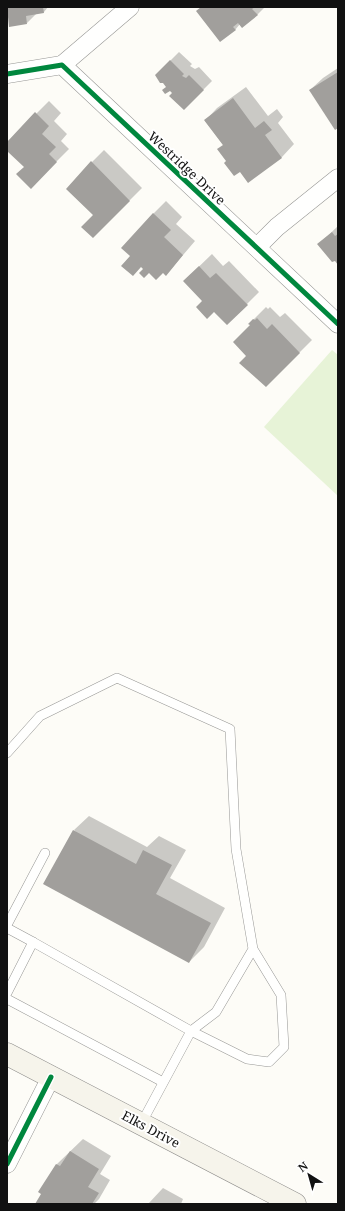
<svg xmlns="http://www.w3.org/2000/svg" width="345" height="1211" font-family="'Noto Serif',serif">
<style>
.green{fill:#e7f3d7}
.shadow{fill:#0003}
.building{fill:#a19f9c}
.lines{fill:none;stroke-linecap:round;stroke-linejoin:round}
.lane-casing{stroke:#979795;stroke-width:10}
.street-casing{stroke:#979795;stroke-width:19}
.secondary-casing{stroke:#8e8d8b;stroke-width:23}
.lane{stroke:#fffffe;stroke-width:9}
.street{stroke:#fffffe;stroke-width:18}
.secondary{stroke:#f6f4eb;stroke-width:22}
.cycleway-casing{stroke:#fff;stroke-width:8}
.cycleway{stroke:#00873e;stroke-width:5}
.labels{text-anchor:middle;stroke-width:4;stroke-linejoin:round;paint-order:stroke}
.street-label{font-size:13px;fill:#111;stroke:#fff}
</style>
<rect width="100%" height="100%" fill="#fdfcf7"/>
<polygon class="green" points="332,350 338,355 338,496 264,427"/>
<g class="shadow">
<polygon points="7,7 48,7 44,12 37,13 27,23"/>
<polygon points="201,7 265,7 257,15 240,24 235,30"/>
<polygon points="179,52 192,64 190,66 195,69 199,67 212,81 184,109 174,92 156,75"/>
<polygon points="338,68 338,126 310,90 323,78"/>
<polygon points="246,87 268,116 277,109 283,117 278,123 294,144 282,157 248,182 240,171 228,161 223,145 205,121 217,108"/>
<polygon points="49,101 61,113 54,121 67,134 61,141 69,149 31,187 25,167 7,149 7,143"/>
<polygon points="104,150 142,188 93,237 95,215 92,162"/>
<polygon points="166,201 182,217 176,224 195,241 166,275 163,272 144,269 131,256 153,214"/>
<polygon points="338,226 338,263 319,244"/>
<polygon points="212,254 223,266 229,261 259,292 227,324 184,281"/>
<polygon points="266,307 268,309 270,307 280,317 285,313 312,340 266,386 247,356 251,325 249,324"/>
<polygon points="89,816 147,847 159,836 186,850 170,878 225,908 204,947 189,962 74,830"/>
<polygon points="83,1139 111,1156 100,1174 110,1180 99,1199 94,1204 36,1204 43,1194 40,1192 57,1164"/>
<polygon points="163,1188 183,1199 181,1204 148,1204"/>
</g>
<g class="building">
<polygon points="7,7 43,7 44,13 26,16 27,24 9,27"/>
<polygon points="201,7 255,7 252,9 258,15 242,28 238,23 233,27 236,30 220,42 196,11"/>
<polygon points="170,60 184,74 182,76 186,78 189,75 204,90 184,110 169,96 172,93 170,91 165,94 162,90 166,87 163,83 160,83 155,75"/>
<polygon points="338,72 338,128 335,130 309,90"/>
<polygon points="233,98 255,128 264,121 272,130 265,135 282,158 248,183 240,172 234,176 224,163 226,161 217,149 223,145 204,120"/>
<polygon points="35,112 49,126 42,134 56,147 49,154 57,162 31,189 16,174 24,167 7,151 7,142"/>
<polygon points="91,161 130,201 93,238 81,227 93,215 66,189"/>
<polygon points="153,213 171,230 164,237 183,255 166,276 163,273 156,280 149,273 144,278 139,273 143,269 141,267 133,276 121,266 130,256 121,248"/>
<polygon points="332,232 335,236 338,234 338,265 335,261 332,262 317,244"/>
<polygon points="199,266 210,278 216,273 248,305 227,325 214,312 207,319 196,307 202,301 183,281"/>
<polygon points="257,318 267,329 272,324 300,353 266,387 239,363 246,356 233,342 250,325 248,324 253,319 255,320"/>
<polygon points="73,830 136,864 143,850 172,865 156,894 211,923 189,963 43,884"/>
<polygon points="70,1151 99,1169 88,1187 99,1193 92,1204 35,1204 41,1194 38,1192 56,1164 60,1166"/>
</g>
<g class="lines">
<defs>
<g id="lane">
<polyline points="7,753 40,716 117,678 230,729 236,849 253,949 216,1012 191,1031 247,1059 269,1062 284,1047 281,995 253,949"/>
<polyline points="7,925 45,853"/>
<polyline points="7,928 33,942"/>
<polyline points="7,993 33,942 191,1031 141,1124"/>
<polyline points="7,999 163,1082"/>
</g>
<g id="street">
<polyline points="62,65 130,7"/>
<polyline points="7,74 62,65 338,324"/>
<polyline points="257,247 277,227 338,178"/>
<polyline points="7,1164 51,1077"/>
</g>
<polyline id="secondary" points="7,1054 295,1204"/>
</defs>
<use href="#lane" class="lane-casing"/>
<use href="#street" class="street-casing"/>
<use href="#secondary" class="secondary-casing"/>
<use href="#lane" class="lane"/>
<use href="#street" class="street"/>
<use href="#secondary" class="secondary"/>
<defs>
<g id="cycleway">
<polyline points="7,74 62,65 338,324"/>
<polyline points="7,1164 51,1077"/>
</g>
</defs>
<use href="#cycleway" class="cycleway-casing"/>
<use href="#cycleway" class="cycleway"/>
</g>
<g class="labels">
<g class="street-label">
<text transform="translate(187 168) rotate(43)" y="5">Westridge Drive</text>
<text transform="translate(151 1129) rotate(28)" y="5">Elks Drive</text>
</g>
</g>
<rect width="345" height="1211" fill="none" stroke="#111111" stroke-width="16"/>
<g transform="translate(309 1175) rotate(323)" stroke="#ffffff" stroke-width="3" paint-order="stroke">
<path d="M0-3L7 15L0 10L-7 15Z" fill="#111111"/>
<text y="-6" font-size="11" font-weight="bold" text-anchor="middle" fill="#111111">N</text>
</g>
</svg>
